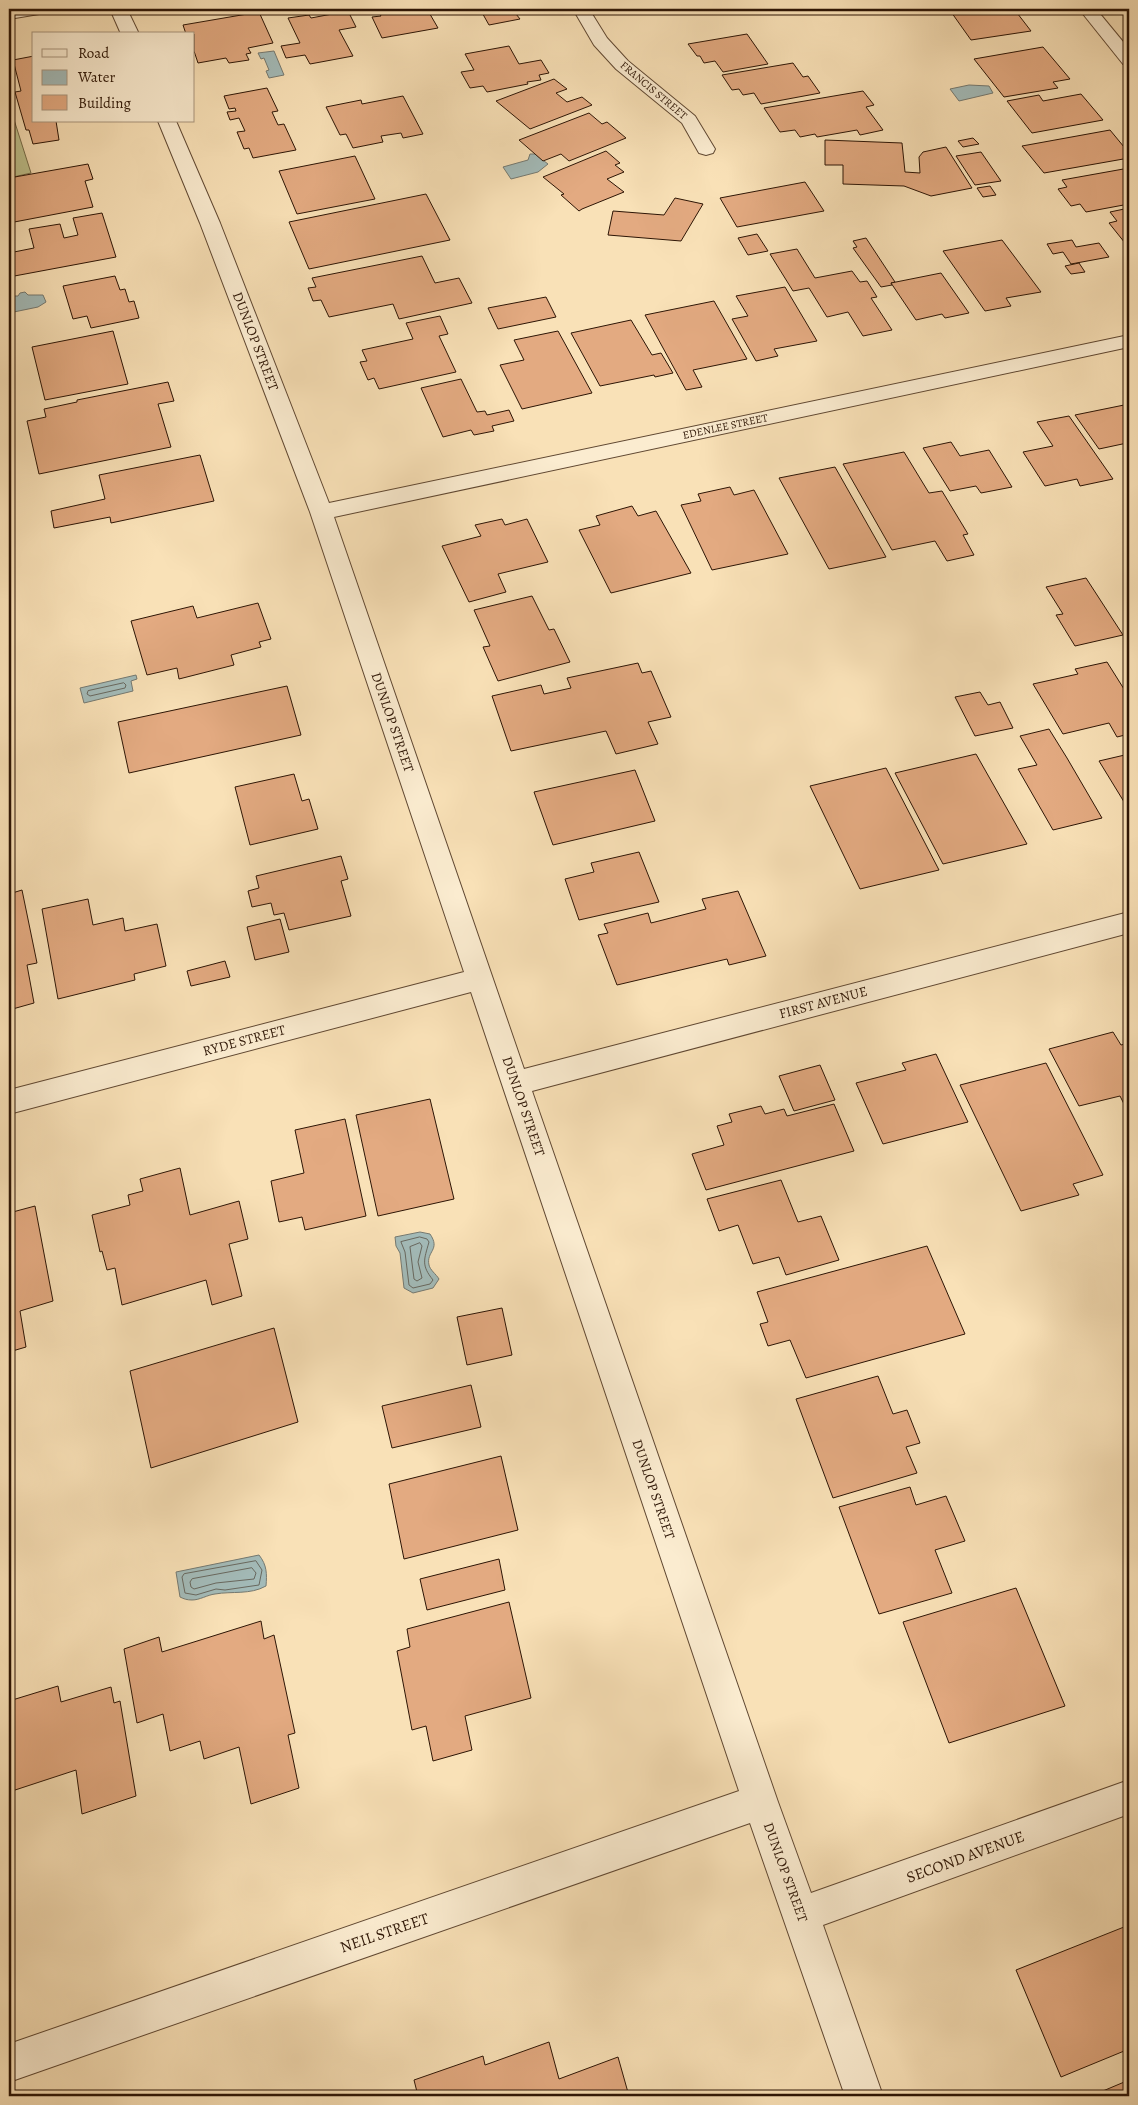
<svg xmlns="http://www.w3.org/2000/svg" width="1138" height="2105" font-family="Alegreya,serif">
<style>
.green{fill:#bfc28d;stroke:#766c49}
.water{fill:#a3bbb9;stroke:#747971}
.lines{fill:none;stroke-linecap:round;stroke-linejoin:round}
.shore{stroke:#68685f;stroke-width:1}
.building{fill:#e3aa81;stroke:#2d1505}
.minor-casing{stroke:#604832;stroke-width:2}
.tertiary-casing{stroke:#604832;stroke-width:2}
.minor{fill:#fbecd0;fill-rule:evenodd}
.tertiary{fill:#fbecd0;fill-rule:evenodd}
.labels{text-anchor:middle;stroke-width:4.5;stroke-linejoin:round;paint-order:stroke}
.far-street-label{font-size:11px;fill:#2d1505;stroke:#fbecd0}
.street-label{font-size:14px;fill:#2d1505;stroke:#fbecd0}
.near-street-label{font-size:16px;fill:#2d1505;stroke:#fbecd0}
</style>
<rect width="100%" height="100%" fill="#f9e1b7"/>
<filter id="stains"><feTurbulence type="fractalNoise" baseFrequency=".004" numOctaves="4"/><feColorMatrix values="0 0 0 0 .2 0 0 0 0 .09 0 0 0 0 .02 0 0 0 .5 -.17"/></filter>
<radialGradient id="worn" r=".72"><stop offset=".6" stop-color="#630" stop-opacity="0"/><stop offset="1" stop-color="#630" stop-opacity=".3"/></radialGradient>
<polygon class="green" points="9,104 31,173 9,178"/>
<g class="water">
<polygon points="274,51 284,75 269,78 266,71 269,70 264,58 261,59 258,53"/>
<polygon points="969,85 989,86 993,93 959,101 950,89"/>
<polygon points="530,154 535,154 548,164 538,172 511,179 503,167 528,160"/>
<polygon points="25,292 28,295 43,295 46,302 38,307 9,313 9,296 18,296 20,293"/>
<polygon points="136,675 137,679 131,681 133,691 84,703 80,688"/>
<path d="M 420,1232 L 430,1234 C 441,1250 426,1251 429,1265 C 430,1270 436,1274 439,1279 L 433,1288 L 413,1293 L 404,1288 L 400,1253 L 396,1246 L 395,1237 Z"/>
<path d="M 259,1555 C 267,1565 267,1574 266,1586 C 250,1595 232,1591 215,1594 C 207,1595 200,1600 192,1600 C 187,1600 184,1599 180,1597 L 176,1572 Z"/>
</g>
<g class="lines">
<g class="shore">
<polygon points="124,683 126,685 125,688 90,696 87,694 88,691"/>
<path d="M 420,1237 L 427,1239 L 429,1242 C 424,1260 421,1265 433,1280 L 430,1284 L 413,1288 L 409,1285 L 405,1252 L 401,1242 Z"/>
<polygon points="420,1243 422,1246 418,1262 422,1278 417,1281 414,1279 410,1247"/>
<polygon points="256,1561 262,1570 259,1585 225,1590 216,1589 196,1595 185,1593 182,1577 184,1574"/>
<polygon points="252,1568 256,1573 254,1579 216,1583 194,1589 191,1587 190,1582 192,1579"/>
</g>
</g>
<g class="building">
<polygon points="377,9 427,9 438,28 382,38 372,17 381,16"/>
<polygon points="480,9 532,9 534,11 516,14 520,19 489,25"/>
<polygon points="949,9 1014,9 1031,31 971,40"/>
<polygon points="348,11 356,27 339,30 353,56 310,64 305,55 286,58 281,46 300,43 288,18 309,15 311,18"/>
<polygon points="259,12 273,43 248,48 251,53 246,54 249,60 229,63 226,58 198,63 194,51 194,34 186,34 183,25"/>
<polygon points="747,34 768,64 723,72 715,61 704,63 700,56 697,56 688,44"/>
<polygon points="509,46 519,64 541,60 549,73 539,75 541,80 527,82 528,84 487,92 483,86 470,88 461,72 474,70 465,54"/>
<polygon points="1043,47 1070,79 1053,82 1058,88 1004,97 974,59"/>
<polygon points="34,56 34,121 56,121 59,140 33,144 29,130 26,130 15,92 21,91 13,60"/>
<polygon points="793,63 803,77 808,76 820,93 761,104 754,93 743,95 739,89 732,90 722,75"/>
<polygon points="554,79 567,89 556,93 567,102 582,97 592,105 530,129 496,101"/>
<polygon points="267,88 278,111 272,112 278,125 284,124 296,150 253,158 249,148 244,149 237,132 245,131 239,118 230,120 227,112 236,111 235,108 229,109 224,96"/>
<polygon points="863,91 874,105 866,107 883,130 860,135 857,130 817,137 815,134 800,137 795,130 780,132 764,108"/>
<polygon points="1081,94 1103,120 1032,133 1007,101 1039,95 1043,101"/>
<polygon points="403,96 423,134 403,138 401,133 381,136 383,142 353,148 346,134 340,135 326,107 361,100 362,104"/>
<polygon points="589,113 602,124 607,122 626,138 569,161 561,154 543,161 519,140"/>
<polygon points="1110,130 1129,153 1129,158 1044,173 1022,146"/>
<polygon points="973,138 979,144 963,147 958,141"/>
<polygon points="825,140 902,143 905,172 920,173 919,157 923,152 946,147 972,188 931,196 904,186 843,184 843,165 825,165"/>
<polygon points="606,151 620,163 615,165 624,172 607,179 624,192 582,209 579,211 561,195 564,194 543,177"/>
<polygon points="981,152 1001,181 975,185 956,156"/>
<polygon points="355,156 375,199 297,214 279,171"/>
<polygon points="88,164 93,179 85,181 93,207 9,223 9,178"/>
<polygon points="1129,168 1129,204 1086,212 1080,204 1071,206 1058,189 1067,187 1062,180"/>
<polygon points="805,182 824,211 737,227 720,198"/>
<polygon points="990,186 996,195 983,197 977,188"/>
<polygon points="426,194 450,240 309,269 289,222"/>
<polygon points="675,198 703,204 681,241 608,235 613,211 664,215"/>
<polygon points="1129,208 1129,242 1125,243 1109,223 1117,221 1110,212"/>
<polygon points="102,213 116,257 9,277 9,253 34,248 29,229 60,224 64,238 78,235 73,218"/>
<polygon points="757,234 768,251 748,255 738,238"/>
<polygon points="866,238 895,282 891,283 892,285 881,287 853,248 857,247 853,241"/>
<polygon points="1002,240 1041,292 1006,298 1011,306 985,311 943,251"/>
<polygon points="1072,240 1076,247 1099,243 1109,257 1071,264 1063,252 1053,254 1047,244"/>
<polygon points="797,249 815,278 852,271 860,282 867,281 877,297 871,298 892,330 863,336 848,312 827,317 809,288 793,291 770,254"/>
<polygon points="422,256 435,283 459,278 472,303 399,319 393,304 329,317 321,300 313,301 308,288 316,287 312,278"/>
<polygon points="1079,263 1085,272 1071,274 1065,266"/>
<polygon points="941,273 969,313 945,318 942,314 916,320 891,283"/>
<polygon points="115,276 120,290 125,289 129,302 134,301 139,318 91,328 87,316 73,319 63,286"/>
<polygon points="785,287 817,341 774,349 778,356 756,361 732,319 748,316 736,296"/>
<polygon points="546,297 556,317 498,329 488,308"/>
<polygon points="714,301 747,359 693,370 702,387 686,390 645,315"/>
<polygon points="440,316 448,334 439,336 456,372 379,389 374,378 368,380 360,362 367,361 362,350 413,339 406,323"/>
<polygon points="631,320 652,355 661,353 673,373 655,377 654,375 600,386 571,333"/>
<polygon points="113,331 128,384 45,400 32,347"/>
<polygon points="558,331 592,393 522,409 500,365 524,360 514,340"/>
<polygon points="461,379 477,412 485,411 487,415 509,410 514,421 492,426 494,431 474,435 471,430 443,437 421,388"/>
<polygon points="168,382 174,401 158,404 171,447 39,474 27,421 46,417 44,409 77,402 77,400"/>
<polygon points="1129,404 1129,445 1127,443 1099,449 1075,415"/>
<polygon points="1069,416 1113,479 1080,486 1077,479 1045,486 1023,452 1053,446 1037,422"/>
<polygon points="951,442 960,456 989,450 1012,487 981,493 976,486 950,491 923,448"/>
<polygon points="904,452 929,493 942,491 968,534 963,535 974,555 947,561 935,541 892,550 843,464"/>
<polygon points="200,455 214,501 111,523 110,517 54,528 51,511 105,499 99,475"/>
<polygon points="835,467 886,557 829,569 779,478"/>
<polygon points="730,487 734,495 754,490 788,554 712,570 681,505 701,501 698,494"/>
<polygon points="632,506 638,516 656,511 691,573 611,593 579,530 600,525 596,516"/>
<polygon points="502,519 505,525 527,519 548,562 498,574 506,592 469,602 442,546 481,536 475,525"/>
<polygon points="1086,578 1123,635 1075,646 1056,615 1063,614 1046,587"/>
<polygon points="532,596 549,630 554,629 570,662 498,681 483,647 490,646 474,610"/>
<polygon points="258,603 271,639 259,642 261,647 231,655 234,665 179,679 177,668 147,675 131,621 193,606 197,618"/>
<polygon points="1107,662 1129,697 1129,734 1117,737 1109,723 1063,734 1033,684 1078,674 1075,669"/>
<polygon points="638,663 642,673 651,671 671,717 648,722 658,744 616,754 606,731 511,751 492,696 541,685 544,694 571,688 567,678"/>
<polygon points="287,686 301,735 129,773 118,722"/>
<polygon points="980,692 988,705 1000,702 1013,728 975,736 955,697"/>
<polygon points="1049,729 1067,758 1102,818 1053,830 1018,769 1037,765 1020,736"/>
<polygon points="976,754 1027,844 943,864 895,773"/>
<polygon points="1129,754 1129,810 1099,761"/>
<polygon points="886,768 939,870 860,889 810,786"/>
<polygon points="635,770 655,821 553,845 534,792"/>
<polygon points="294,774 302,801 309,799 318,829 250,845 235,787"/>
<polygon points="639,852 659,902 579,920 565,879 594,872 591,863"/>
<polygon points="341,856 348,879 341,881 351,916 289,930 284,913 274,915 271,903 252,907 248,891 259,888 256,876"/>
<polygon points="22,890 37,963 27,965 34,1003 9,1010 9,894"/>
<polygon points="738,891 766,956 729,965 727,959 617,985 598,935 608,933 604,924 648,913 651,923 706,909 702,899"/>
<polygon points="88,899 93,925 123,918 125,931 157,924 166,966 134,974 135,980 58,999 42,909"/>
<polygon points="280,919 289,952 255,960 247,927"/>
<polygon points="225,961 230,977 191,986 187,971"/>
<polygon points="1113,1032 1121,1045 1129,1043 1129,1109 1127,1110 1120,1096 1079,1106 1049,1049"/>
<polygon points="936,1054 968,1122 883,1144 856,1083 906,1070 902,1063"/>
<polygon points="1046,1063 1103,1175 1073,1184 1079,1195 1021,1211 960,1085"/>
<polygon points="820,1065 835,1100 794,1111 779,1076"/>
<polygon points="430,1099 454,1199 378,1216 356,1115"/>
<polygon points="834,1104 854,1151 706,1190 692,1154 724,1145 717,1126 732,1122 729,1114 761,1106 765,1114 784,1109 787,1116"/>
<polygon points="345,1119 366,1216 305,1230 302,1217 279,1222 271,1181 304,1173 295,1130"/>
<polygon points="180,1168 190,1215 239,1201 248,1239 229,1244 242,1296 212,1305 206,1280 122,1305 115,1268 107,1270 102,1251 100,1252 92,1215 130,1205 128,1195 143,1191 140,1179"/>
<polygon points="781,1180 798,1222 821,1216 839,1260 786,1275 779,1257 753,1264 738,1225 719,1231 707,1199"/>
<polygon points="35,1206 53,1301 20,1311 26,1347 9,1352 9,1213"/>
<polygon points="927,1246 965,1334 806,1378 790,1340 768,1346 760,1324 768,1322 757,1292"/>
<polygon points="502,1308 512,1355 467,1365 457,1317"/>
<polygon points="274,1328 298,1422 151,1468 130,1371"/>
<polygon points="878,1376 893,1414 907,1410 920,1443 906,1447 917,1473 833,1498 796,1399"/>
<polygon points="471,1385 481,1427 392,1448 382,1406"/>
<polygon points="501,1456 518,1530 404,1559 389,1484"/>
<polygon points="910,1487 916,1505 946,1496 965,1541 935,1550 952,1593 879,1614 839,1507"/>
<polygon points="499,1559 505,1590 427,1610 420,1579"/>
<polygon points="1016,1588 1065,1706 949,1743 903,1622"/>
<polygon points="509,1602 531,1698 465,1716 472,1750 433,1761 426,1726 412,1730 397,1651 410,1647 407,1629"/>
<polygon points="261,1621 264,1639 274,1635 295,1733 288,1735 299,1788 251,1804 239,1747 204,1759 200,1741 170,1751 163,1714 137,1723 124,1649 159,1637 162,1652"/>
<polygon points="58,1686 61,1702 111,1687 114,1703 120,1701 136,1796 82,1814 76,1770 9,1792 9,1701"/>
<polygon points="1129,1925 1129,2049 1061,2077 1016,1970"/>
<polygon points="549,2042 559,2079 618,2057 629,2096 418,2096 414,2080 483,2056 485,2065"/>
<polygon points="1129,2080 1129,2096 1091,2096"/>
</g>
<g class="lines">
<defs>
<g id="minor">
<polygon points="110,9 127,9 139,34 121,34"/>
<polygon points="573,9 589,9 607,38 628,61 695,116 715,149 713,153 706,155 699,153 682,123 616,69 594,45"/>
<polygon points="1079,9 1096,9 1129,49 1129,65 1123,64"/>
<polygon points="158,121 176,121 220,223 329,503 1129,335 1129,347 334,517 524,1069 1129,912 1129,933 532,1091 778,1802 811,1893 1129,1780 1129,1814 823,1925 883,2096 845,2096 750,1823 9,2082 9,2044 739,1791 471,992 9,1114 9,1090 464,972 310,512 200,223"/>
</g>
<polygon id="tertiary" points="9,9 48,9 45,13 9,19"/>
</defs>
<use href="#minor" class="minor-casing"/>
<use href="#tertiary" class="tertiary-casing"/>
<use href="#minor" class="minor"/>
<use href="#tertiary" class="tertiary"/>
</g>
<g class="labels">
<g class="far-street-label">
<text transform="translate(654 90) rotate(40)" y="4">FRANCIS STREET</text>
<text transform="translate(725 426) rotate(-12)" y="4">EDENLEE STREET</text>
</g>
<g class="street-label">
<text transform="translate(256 341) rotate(69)" y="5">DUNLOP STREET</text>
<text transform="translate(393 722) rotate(71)" y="5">DUNLOP STREET</text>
<text transform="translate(823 1002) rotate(-15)" y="5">FIRST AVENUE</text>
<text transform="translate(244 1040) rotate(-15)" y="5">RYDE STREET</text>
<text transform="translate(524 1106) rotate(71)" y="5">DUNLOP STREET</text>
<text transform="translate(654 1489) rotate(71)" y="5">DUNLOP STREET</text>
<text transform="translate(786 1872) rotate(70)" y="5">DUNLOP STREET</text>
</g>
<g class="near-street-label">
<text transform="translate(965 1856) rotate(-20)" y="6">SECOND AVENUE</text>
<text transform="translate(384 1932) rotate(-19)" y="6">NEIL STREET</text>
</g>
</g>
<rect width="1138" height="2105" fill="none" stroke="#f9e1b7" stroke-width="30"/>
<rect x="10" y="10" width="1118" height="2085" fill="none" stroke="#2d1505" stroke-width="2.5"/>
<rect x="15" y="15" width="1108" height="2075" fill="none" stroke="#2d1505"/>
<rect x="32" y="32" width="162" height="90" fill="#fbecd0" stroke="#a9967f"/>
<rect x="42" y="49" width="25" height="8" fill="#fbecd0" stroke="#a9967f"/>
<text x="78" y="58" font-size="15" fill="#2d1505">Road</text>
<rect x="42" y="70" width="25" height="15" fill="#a3bbb9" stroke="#a9967f"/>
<text x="78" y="82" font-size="15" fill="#2d1505">Water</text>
<rect x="42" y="95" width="25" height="15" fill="#e3aa81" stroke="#a9967f"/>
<text x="78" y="108" font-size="15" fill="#2d1505">Building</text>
<rect width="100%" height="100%" filter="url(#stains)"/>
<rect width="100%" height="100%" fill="url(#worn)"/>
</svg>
